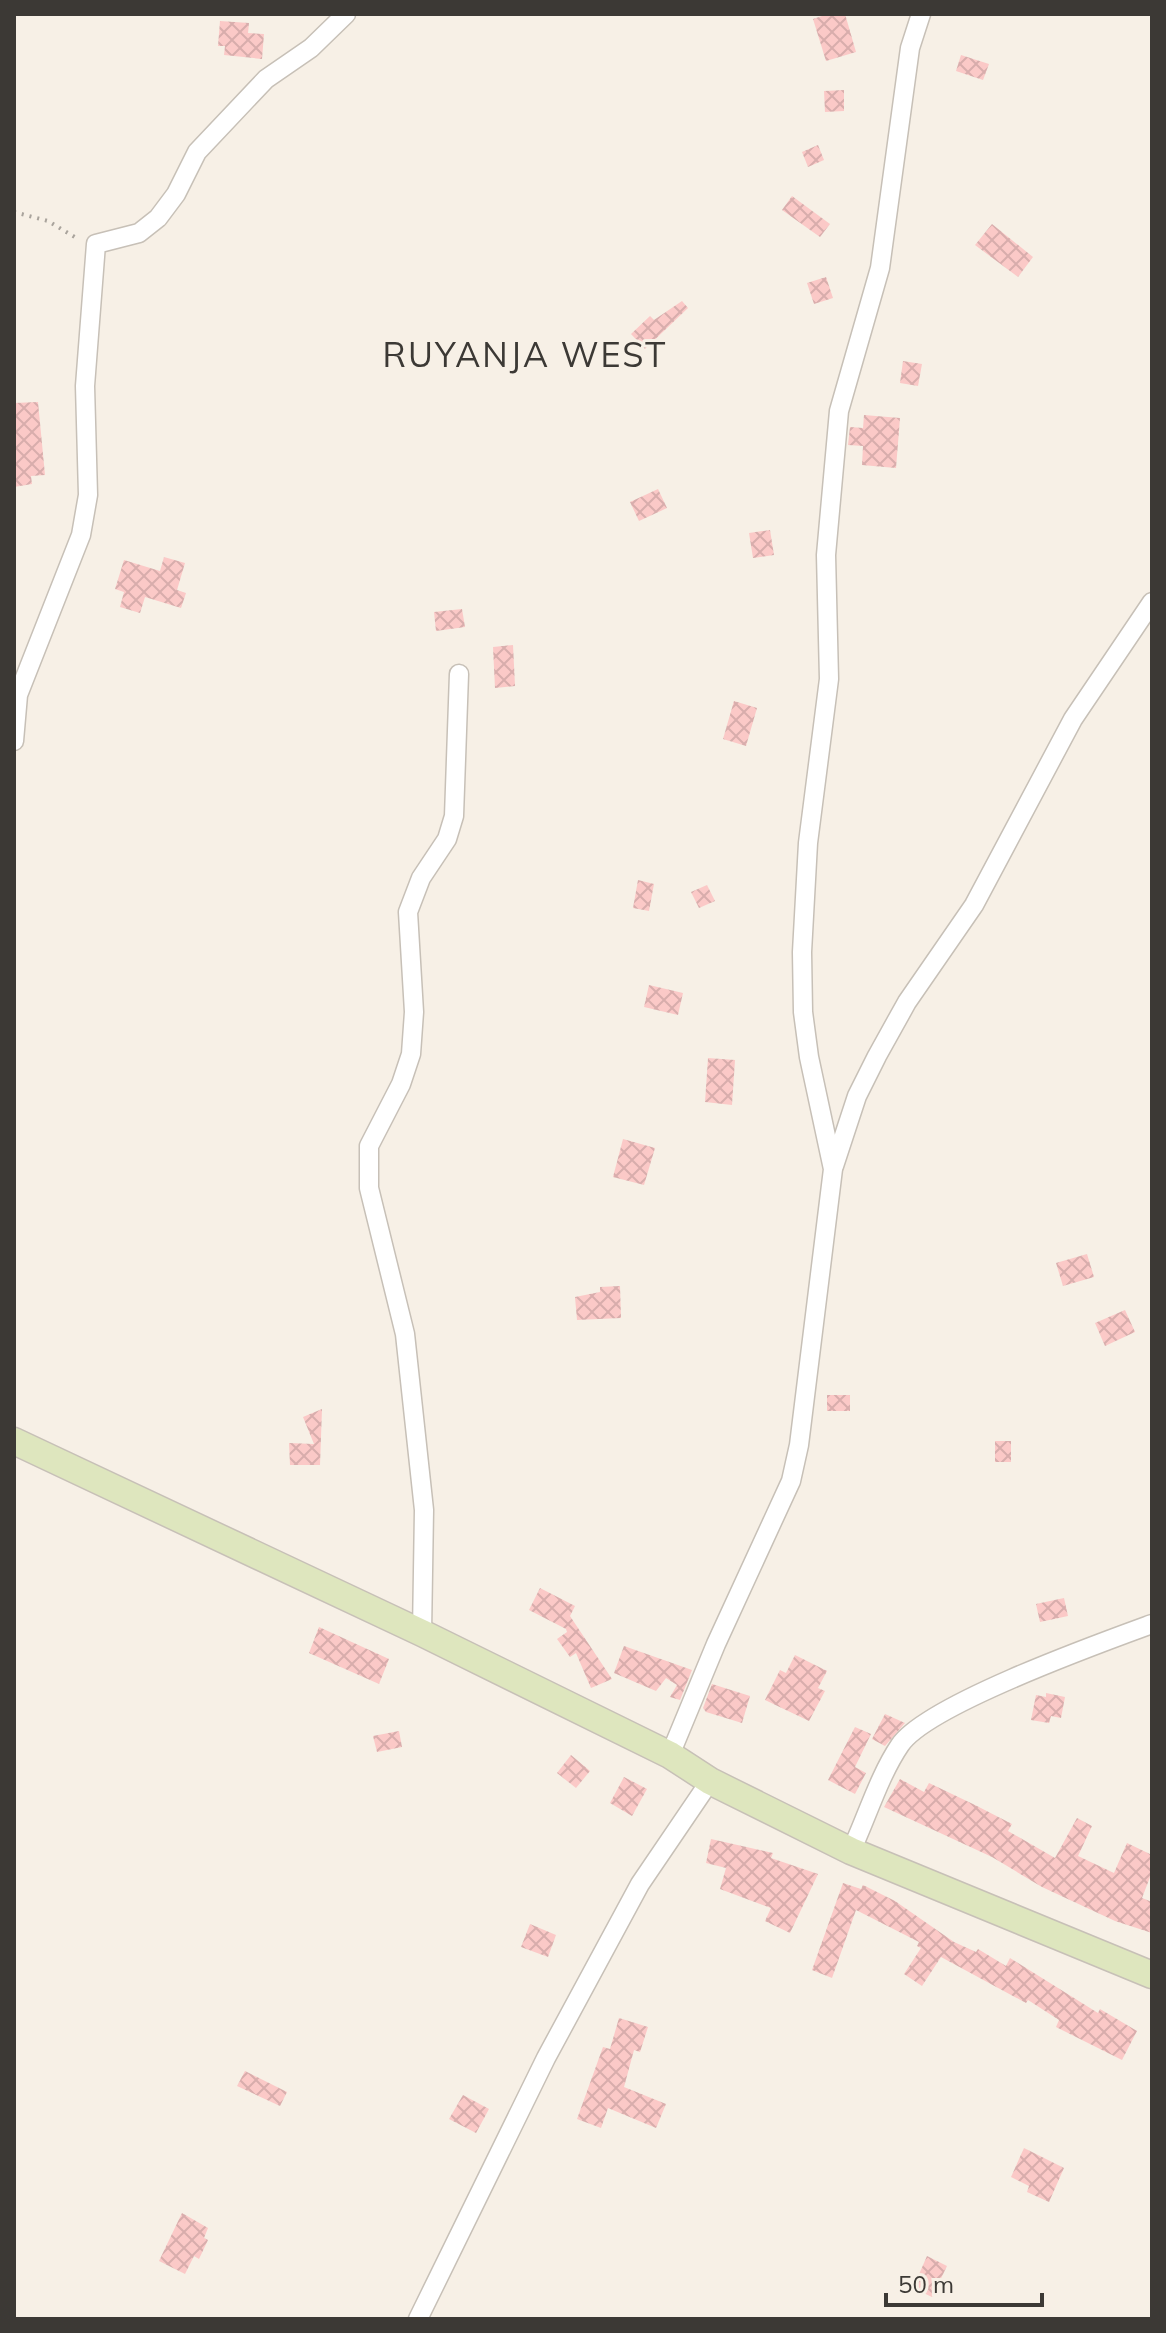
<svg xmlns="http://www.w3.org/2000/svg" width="1166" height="2333" font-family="Mulish,sans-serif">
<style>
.building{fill:url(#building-cross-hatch)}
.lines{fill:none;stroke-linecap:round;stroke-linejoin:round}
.minor-casing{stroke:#c7c0b7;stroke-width:21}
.secondary-casing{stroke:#c7c0b7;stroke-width:29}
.path{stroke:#a9a39c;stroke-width:4;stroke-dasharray:2 6;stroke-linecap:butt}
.minor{stroke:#fff;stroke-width:18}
.secondary{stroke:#dee6be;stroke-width:26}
.labels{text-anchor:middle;stroke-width:6;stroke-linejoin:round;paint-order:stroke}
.quarter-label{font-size:34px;letter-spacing:2px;fill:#3c3935;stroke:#f7f0e6}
</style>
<defs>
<pattern id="building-cross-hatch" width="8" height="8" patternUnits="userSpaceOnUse" patternTransform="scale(2)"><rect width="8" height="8" fill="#fbc9c7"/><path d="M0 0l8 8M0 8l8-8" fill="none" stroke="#d8adac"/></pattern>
</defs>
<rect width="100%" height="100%" fill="#f7f0e6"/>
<g class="building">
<polygon points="828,14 845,14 856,52 826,61 813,19"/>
<polygon points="220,21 249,23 248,33 264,34 262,59 224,55 225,46 218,46"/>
<polygon points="961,55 989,64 983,80 956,71"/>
<polygon points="844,90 844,111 825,112 824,91"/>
<polygon points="818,145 824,160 808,167 802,152"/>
<polygon points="792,196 830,224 820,237 782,210"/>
<polygon points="992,224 1033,257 1018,277 975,245"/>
<polygon points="826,277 833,298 814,304 807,283"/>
<polygon points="682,301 688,308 645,349 631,334 650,316 654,320"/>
<polygon points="903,361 922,364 918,386 900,383"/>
<polygon points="38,402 45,475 31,476 32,484 14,487 14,403"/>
<polygon points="864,415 900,418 896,468 862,465 863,446 848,445 850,427 863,428"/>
<polygon points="658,489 667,508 639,521 630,502"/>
<polygon points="770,530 774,555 753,558 749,533"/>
<polygon points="164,557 185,563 177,590 186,593 181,608 145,597 140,613 120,607 124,592 115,589 124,560 160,571"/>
<polygon points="462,609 465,627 436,631 434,612"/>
<polygon points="513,645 515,686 495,688 493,647"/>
<polygon points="734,701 757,708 746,746 723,739"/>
<polygon points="638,880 654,884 649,911 633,908"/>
<polygon points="707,885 715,901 699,908 691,892"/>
<polygon points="649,985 683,993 678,1015 644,1007"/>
<polygon points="708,1058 735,1060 732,1105 705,1102"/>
<polygon points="623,1139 655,1148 644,1185 613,1177"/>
<polygon points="1087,1254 1094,1277 1063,1286 1056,1263"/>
<polygon points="620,1286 621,1318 577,1320 575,1297 600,1292 600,1287"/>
<polygon points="1125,1310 1135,1332 1105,1346 1095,1323"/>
<rect x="827" y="1395" width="23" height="16"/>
<polygon points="322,1409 320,1465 290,1465 289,1443 314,1444 303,1417"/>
<rect x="995" y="1441" width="16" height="21"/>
<polygon points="540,1588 575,1606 570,1616 612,1679 591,1688 576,1653 570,1657 557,1639 567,1632 566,1629 529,1610"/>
<polygon points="1064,1598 1068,1616 1040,1622 1036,1604"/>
<polygon points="319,1627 389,1659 379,1684 309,1653"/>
<polygon points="624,1646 692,1670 680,1700 670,1697 677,1685 666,1678 656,1691 614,1673"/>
<polygon points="795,1655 827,1671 818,1688 825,1691 809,1721 765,1700 780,1670 786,1673"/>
<polygon points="712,1684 750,1696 742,1723 706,1712 703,1708"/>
<polygon points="1046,1693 1065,1697 1061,1718 1051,1716 1049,1723 1031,1720 1036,1695 1046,1697"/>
<polygon points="885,1714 905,1723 885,1746 872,1739"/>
<polygon points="855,1727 871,1734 855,1767 866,1773 855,1794 828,1780"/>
<polygon points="399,1731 402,1747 377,1752 373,1736"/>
<polygon points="571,1755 590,1771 576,1788 557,1773"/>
<polygon points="624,1777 647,1789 632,1816 610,1803"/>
<polygon points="900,1779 924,1792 929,1783 975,1805 1012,1824 1008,1831 1055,1858 1077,1818 1092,1826 1078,1856 1114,1873 1127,1843 1152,1855 1152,1872 1142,1898 1152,1902 1152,1933 1115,1921 1042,1887 992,1857 884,1807"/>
<polygon points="711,1839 773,1853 771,1858 818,1874 790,1933 765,1921 771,1908 720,1889 726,1868 706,1863"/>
<polygon points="843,1883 861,1889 863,1885 895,1901 954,1942 976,1952 978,1949 1006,1966 1010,1958 1098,2013 1100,2009 1137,2031 1122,2060 1056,2027 1059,2020 1028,2000 1026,2003 941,1957 922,1986 904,1974 921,1948 917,1946 919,1942 856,1910 832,1978 812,1970"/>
<polygon points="530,1924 556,1935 548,1957 521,1947"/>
<polygon points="619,2018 648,2027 640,2052 634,2050 624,2087 666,2104 656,2128 608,2108 601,2128 577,2119 603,2047 610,2049"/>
<polygon points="245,2071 287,2092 280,2106 237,2086"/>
<polygon points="463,2095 489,2109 476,2133 449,2119"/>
<polygon points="1024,2148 1064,2168 1049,2202 1027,2192 1029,2186 1011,2177"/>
<polygon points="182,2213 208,2228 204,2238 208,2240 199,2259 194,2256 185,2274 159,2261"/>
<polygon points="927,2256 947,2266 932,2297 913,2288"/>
</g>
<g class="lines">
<defs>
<g id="minor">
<polyline points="14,741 18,695 81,535 88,495 85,386 96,244 139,233 158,218 176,194 197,152 266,79 311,48 346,14"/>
<polyline points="834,1166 857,1096 877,1056 907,1002 974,905 1073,719 1152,602"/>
<polyline points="422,1633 424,1510 405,1334 369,1188 369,1146 401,1084 411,1054 414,1012 408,912 421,878 447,839 454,816 459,674"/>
<polyline points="670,1755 716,1644 791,1481 799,1445 833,1169 809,1057 803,1012 802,952 808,843 829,679 826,555 839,411 880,268 910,48 921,14"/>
<path d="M 851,1851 C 867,1817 879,1776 900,1745 C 927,1705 1100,1643 1152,1624"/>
<polyline points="418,2319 546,2058 640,1884 710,1781"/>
</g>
<polyline id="secondary" points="14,1441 422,1633 670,1755 710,1781 851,1851 1152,1975"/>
</defs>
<use href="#minor" class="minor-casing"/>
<use href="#secondary" class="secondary-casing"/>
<polyline class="path" points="14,212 48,221 78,239"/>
<use href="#minor" class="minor"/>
<use href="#secondary" class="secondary"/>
</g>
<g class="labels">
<g class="quarter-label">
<text x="525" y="367">RUYANJA WEST</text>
</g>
</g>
<rect width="1166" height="2333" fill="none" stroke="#3c3935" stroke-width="32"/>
<path d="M886 2293v12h156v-12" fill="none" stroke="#3c3935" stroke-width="4"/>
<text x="898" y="2293" font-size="24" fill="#3c3935" stroke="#f7f0e6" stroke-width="6" paint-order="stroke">50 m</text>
</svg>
